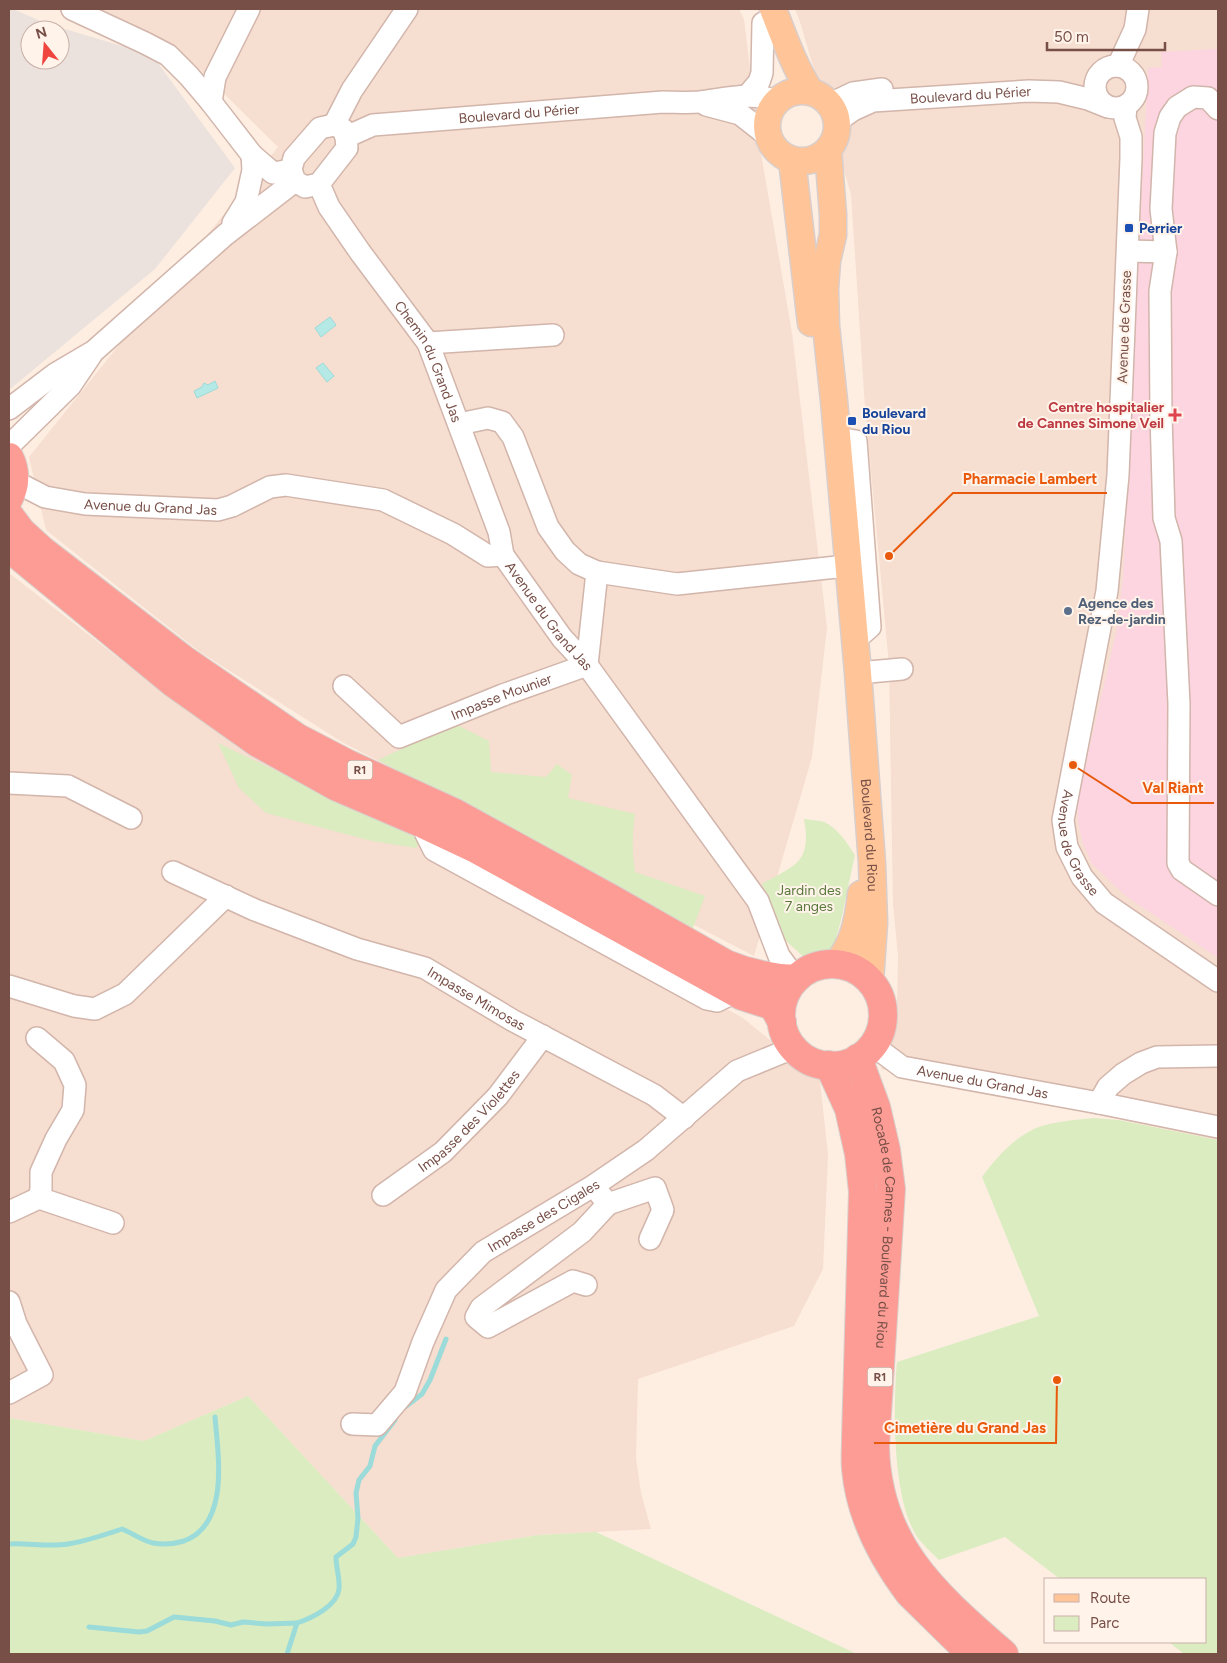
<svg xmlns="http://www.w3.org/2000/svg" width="1227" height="1663" font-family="Figtree,sans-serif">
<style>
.residential{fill:#f6ded0}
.industrial{fill:#ece2dd;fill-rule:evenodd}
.medical{fill:#fcd5e1}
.green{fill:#daecc0}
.water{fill:#b5e9e6;stroke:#9bdbd9}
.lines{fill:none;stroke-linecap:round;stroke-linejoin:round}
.stream{stroke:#9bdbd9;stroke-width:5}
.minor-casing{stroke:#d2b5ab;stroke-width:24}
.major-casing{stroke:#d9cecb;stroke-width:29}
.highway-casing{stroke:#d9cecb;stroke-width:30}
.minor{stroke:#fff;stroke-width:21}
.major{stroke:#ffc598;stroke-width:26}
.highway{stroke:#fc9c95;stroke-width:28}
.transit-dot{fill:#1a4fb4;stroke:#fff3ea;stroke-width:2}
.health-dot{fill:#e0444e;stroke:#fff3ea;stroke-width:2}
.service-dot{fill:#5c6f8a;stroke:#fff3ea;stroke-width:2}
.labels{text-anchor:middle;stroke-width:4;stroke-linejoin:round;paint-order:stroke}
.shield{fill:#fff3ea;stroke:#a08078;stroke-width:1}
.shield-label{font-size:12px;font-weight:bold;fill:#774f47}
.street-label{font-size:14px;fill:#774f47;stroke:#fff3ea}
.transit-label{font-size:14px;font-weight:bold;fill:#164399;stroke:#fff3ea;text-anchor:start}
.health-label{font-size:14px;font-weight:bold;fill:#be3a42;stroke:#fff3ea;text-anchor:end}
.service-label{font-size:14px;font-weight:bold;fill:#4e5e75;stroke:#fff3ea;text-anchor:start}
.park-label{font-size:14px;fill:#59783c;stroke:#fff3ea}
.leader{fill:none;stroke:#e8590c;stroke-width:2}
.callout-dot{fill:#e8590c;stroke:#fff3ea;stroke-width:2}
.callout-label{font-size:15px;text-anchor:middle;font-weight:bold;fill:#e8590c;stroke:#fff3ea;stroke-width:4;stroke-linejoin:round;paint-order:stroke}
</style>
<rect width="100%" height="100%" fill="#feeee2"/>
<g class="residential">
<polygon points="48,9 739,9 744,19 759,142 792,333 827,628 812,757 754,956 342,742 200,652 46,530 29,457 278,147 194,64 114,16"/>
<polygon points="795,9 1218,9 1218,1140 881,1069 897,1007 898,956 893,904 889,665 865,407 851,194 800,22"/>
<polygon points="9,573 156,687 443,855 743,1018 820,1081 828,1155 823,1269 794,1326 638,1379 636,1458 641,1493 651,1529 538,1535 398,1558 248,1396 144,1441 9,1418"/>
</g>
<path class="industrial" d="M 9,9 L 13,9 L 45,23 L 152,55 L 235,168 L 155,269 L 9,390 ZM 30,30 L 60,30 L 60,60 L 30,60 Z"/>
<polygon class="medical" points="1218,49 1218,958 1126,896 1092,864 1082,841 1078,821 1077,801 1116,633 1123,578 1148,68 1162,67 1161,52"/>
<g class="green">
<path d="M 455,724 L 489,741 L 491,772 L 546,777 L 557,764 L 572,775 L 568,798 L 635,814 C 632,834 632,852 635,872 L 705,896 L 693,928 L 378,760 Z"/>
<polygon points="218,743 421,840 416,848 372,841 266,813 239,788"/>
<path d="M 804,819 C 810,820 818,820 824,822 C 838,828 847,843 855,855 L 841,920 L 832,953 L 807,960 L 785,940 L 762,884 C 795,865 812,863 804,819 Z"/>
<path d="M 1093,1118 L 1119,1120 L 1218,1140 L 1218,1654 L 1184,1654 L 1169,1642 L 1206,1642 L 1206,1579 L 1060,1579 L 1005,1537 L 939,1560 C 932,1553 924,1546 918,1538 C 892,1501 893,1407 897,1362 L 1039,1316 L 982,1177 C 995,1159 1012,1140 1032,1130 C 1047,1122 1075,1120 1093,1118 Z"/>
<polygon points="248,1396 398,1558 538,1535 596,1532 857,1654 9,1654 9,1418 144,1441"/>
</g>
<g class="water">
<polygon points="330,317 336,325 321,337 315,328"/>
<polygon points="323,363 334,376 327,382 316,368"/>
<polygon points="215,381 218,388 197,398 194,391 202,387 204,383 208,385"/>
</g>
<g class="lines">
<g class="stream">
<polyline points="405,1407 422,1394 430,1380 446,1339"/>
<path d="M 9,1544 C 29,1543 49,1547 68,1544 C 87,1541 104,1535 122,1529 C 132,1533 143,1541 153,1543 C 163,1545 174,1544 184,1541 C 230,1524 218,1455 215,1417"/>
<polyline points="89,1627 139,1632 147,1631 174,1617 215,1621 231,1625 243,1622 267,1624 297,1623"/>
<path d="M 287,1654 L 297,1623 C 312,1618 337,1606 339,1589 C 340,1578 336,1568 336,1557 L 353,1544 L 356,1537 L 358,1518 L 356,1493 L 359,1480 L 370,1466 L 375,1446 L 395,1420"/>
</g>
<defs>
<g id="minor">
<polyline points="72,9 145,43 168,55 189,76 211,102 252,155 273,173 291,170"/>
<circle cx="1116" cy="87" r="21"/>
<polyline points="1118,66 1135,29 1138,9"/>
<polyline points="748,95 759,82 762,73 763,23"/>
<polyline points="211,102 215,77 249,9"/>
<polyline points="830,104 853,93 882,89"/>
<polyline points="706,105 740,114 768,136"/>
<path id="s1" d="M 1126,106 L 1125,118 L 1131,137 L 1131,158 L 1118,475 L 1107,591 L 1063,820 L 1067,847 L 1082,877 L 1104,903 L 1218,981"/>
<path id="s2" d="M 837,121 L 853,110 L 873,101 L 1029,91 L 1059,92 L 1088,99 L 1108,107"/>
<polygon points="334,125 343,129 346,137 347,148 319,184 305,187 295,181 291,170 294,158 320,128"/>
<polyline points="334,125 352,90 407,9"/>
<path id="s3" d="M 346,137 L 373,125 L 663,102 C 675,102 687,103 699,102 C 725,99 752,91 777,101"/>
<path id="s4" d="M 319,184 L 329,207 L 360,252 L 428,343 L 499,532 L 503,555 L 562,638 L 587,665 L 758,901 L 779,956 L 796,979"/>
<polyline points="233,223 246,202 253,170 252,155"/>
<polyline points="1128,251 1166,252 1161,209 1165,133 1170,117 1177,107 1193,97 1208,98 1218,109"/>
<polyline points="1166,252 1160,291 1161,415 1164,518 1171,541 1179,704 1178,863 1182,870 1218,895"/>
<polyline points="428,343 553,335"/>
<polyline points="9,409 55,374 94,351 225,235 295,181"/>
<polyline points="459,424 488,418 502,422 513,437 548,527 565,551 579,564 597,572 677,584 837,567"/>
<polyline points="837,438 856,441 870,627 855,640"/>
<polyline points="9,446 70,386 91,355"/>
<path id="s5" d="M 14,481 L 45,497 L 85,504 L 218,510 L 232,506 L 270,487 L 286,485 L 383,500 L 453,534 L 488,556 L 503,555"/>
<polyline points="858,673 902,669"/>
<path id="s6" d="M 344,686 L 399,737 L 503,695 L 587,665 L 597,572"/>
<polyline points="9,783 68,786 131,818"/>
<polyline points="423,824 426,834 434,850 707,999 717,1001 735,992"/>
<path id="s7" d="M 173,872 L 255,910 L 357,949 L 425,968 L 512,1020 L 654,1095 L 684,1118"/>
<polyline points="9,986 74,1006 95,1009 125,994 226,896"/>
<polyline points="37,1038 64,1061 75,1085 73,1110 56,1139 41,1172 41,1189 39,1198"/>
<path id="s8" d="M 875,1041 L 882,1052 L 902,1067 L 1099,1103 L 1218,1127"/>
<polyline points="1099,1103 1108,1087 1123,1074 1141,1063 1157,1057 1218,1056"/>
<polyline points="600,1194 608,1204 655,1188 663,1210 650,1239"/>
<path id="s9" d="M 383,1195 L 443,1152 L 498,1096 L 543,1036"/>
<polyline points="9,1212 39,1198 113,1223"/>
<polyline points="586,1285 573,1281 488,1327 476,1317 481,1308 582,1232 608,1204"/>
<polyline points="9,1302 16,1324 42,1375 9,1393"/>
<path id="s10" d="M 352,1424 L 377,1425 L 405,1392 L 423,1342 L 446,1290 L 483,1252 L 593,1186 L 646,1150 L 737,1071 L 793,1048"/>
</g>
<g id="major">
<path d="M 773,9 C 784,37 794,66 810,91"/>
<circle cx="802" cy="126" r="35"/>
<path id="s11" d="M 828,150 L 833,215 L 833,235 L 827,261 L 825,289 L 826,326 L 834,401 L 858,673 L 872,863 L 874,923 L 870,981"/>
<polyline points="792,160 811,323"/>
<path d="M 836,964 C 854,944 858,920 861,894"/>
</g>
<g id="highway">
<path d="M 9,457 C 16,470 16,485 9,498"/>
<path d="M 9,515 L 21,531 L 43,551 L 183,659 L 298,738 L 348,764 L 455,813 L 610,898 L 726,964 C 750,974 770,978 796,979"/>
<polyline points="9,548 172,682 258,743 337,787 423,824 474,848 742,996 773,1006 782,1022"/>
<circle cx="832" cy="1015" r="51"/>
<path id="s12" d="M 858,1058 L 876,1107 L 886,1150 L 891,1189 L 875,1446 C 877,1545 935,1594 1004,1654"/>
<path d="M 829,1065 L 849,1109 L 859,1154 L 863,1192 L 856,1438 C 856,1449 855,1459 856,1469 C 860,1514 882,1557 909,1593 L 971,1654"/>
</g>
</defs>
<use href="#minor" class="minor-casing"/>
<use href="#major" class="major-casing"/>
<use href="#highway" class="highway-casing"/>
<use href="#minor" class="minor"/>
<use href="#major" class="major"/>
<use href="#highway" class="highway"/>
</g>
<g class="transit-dot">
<rect x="1124" y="223" width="10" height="10" rx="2.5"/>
<rect x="847" y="416" width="10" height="10" rx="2.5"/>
</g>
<path class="health-dot" d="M1172.5 407.5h5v5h5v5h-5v5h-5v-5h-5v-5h5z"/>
<circle class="service-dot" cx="1068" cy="611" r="5"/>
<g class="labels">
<g class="shield">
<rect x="347.5" y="760.5" width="25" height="19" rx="4"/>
<rect x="867.5" y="1367.5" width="25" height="19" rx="4"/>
</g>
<g class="shield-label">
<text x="360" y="774">R1</text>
<text x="880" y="1381">R1</text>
</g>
<g class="street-label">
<text dy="5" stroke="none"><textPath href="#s2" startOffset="139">Boulevard du Périer</textPath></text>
<text dy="5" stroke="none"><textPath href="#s3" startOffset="176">Boulevard du Périer</textPath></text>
<text transform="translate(1124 327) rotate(-88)" y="5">Avenue de Grasse</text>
<text dy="5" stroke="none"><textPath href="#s4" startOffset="210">Chemin du Grand Jas</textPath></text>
<text dy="5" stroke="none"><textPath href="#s5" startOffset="141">Avenue du Grand Jas</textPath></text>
<text dy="5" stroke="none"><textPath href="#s4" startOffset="495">Avenue du Grand Jas</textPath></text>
<text dy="5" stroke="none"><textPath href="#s6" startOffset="185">Impasse Mounier</textPath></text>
<text dy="5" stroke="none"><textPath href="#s11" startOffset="688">Boulevard du Riou</textPath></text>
<text dy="5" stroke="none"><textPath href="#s1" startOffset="746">Avenue de Grasse</textPath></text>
<text dy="5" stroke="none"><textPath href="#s7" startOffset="330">Impasse Mimosas</textPath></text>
<text dy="5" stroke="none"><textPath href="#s8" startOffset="120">Avenue du Grand Jas</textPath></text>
<text dy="5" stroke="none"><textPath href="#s9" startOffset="114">Impasse des Violettes</textPath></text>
<text dy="5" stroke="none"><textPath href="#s10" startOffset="302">Impasse des Cigales</textPath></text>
<text dy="5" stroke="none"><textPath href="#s12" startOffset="174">Rocade de Cannes - Boulevard du Riou</textPath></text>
</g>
<g class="transit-label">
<text x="1139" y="233">Perrier</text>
<text x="862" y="418">Boulevard<tspan x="862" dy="16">du Riou</tspan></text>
</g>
<g class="health-label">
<text x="1164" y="412">Centre hospitalier<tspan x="1164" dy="16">de Cannes Simone Veil</tspan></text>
</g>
<g class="service-label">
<text x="1078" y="608">Agence des<tspan x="1078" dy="16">Rez-de-jardin</tspan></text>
</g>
<g class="park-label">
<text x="809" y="895">Jardin des<tspan x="809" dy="16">7 anges</tspan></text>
</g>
</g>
<path class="leader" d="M889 556L953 493H1107M1073 765L1132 803H1214M1057 1380L1056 1443H874"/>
<g class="callout-dot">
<circle cx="889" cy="556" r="5"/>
<circle cx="1073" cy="765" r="5"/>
<circle cx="1057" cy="1380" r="5"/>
</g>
<g class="callout-label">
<text x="1030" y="484">Pharmacie Lambert</text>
<text x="1173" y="793">Val Riant</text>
<text x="965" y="1433">Cimetière du Grand Jas</text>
</g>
<rect width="1227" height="1663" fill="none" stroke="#774f47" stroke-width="20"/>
<rect x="1044" y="1578" width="162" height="65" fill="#fff3ea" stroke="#c9b1a9"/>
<rect x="1054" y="1594" width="25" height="8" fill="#ffc598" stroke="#c9b1a9"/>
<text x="1090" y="1603" font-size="15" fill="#774f47">Route</text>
<rect x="1054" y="1616" width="25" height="15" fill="#daecc0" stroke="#c9b1a9"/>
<text x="1090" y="1628" font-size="15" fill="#774f47">Parc</text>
<g transform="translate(45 45) rotate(343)"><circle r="24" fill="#fff3ea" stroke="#c9b1a9"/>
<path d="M0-4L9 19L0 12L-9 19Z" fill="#f0443f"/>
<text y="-8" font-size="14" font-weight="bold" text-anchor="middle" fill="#774f47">N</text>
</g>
<path d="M1047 42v8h118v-8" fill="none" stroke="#774f47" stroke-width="2.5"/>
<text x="1054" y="42" font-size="15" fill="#774f47" stroke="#fff3ea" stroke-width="4" paint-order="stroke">50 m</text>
</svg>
